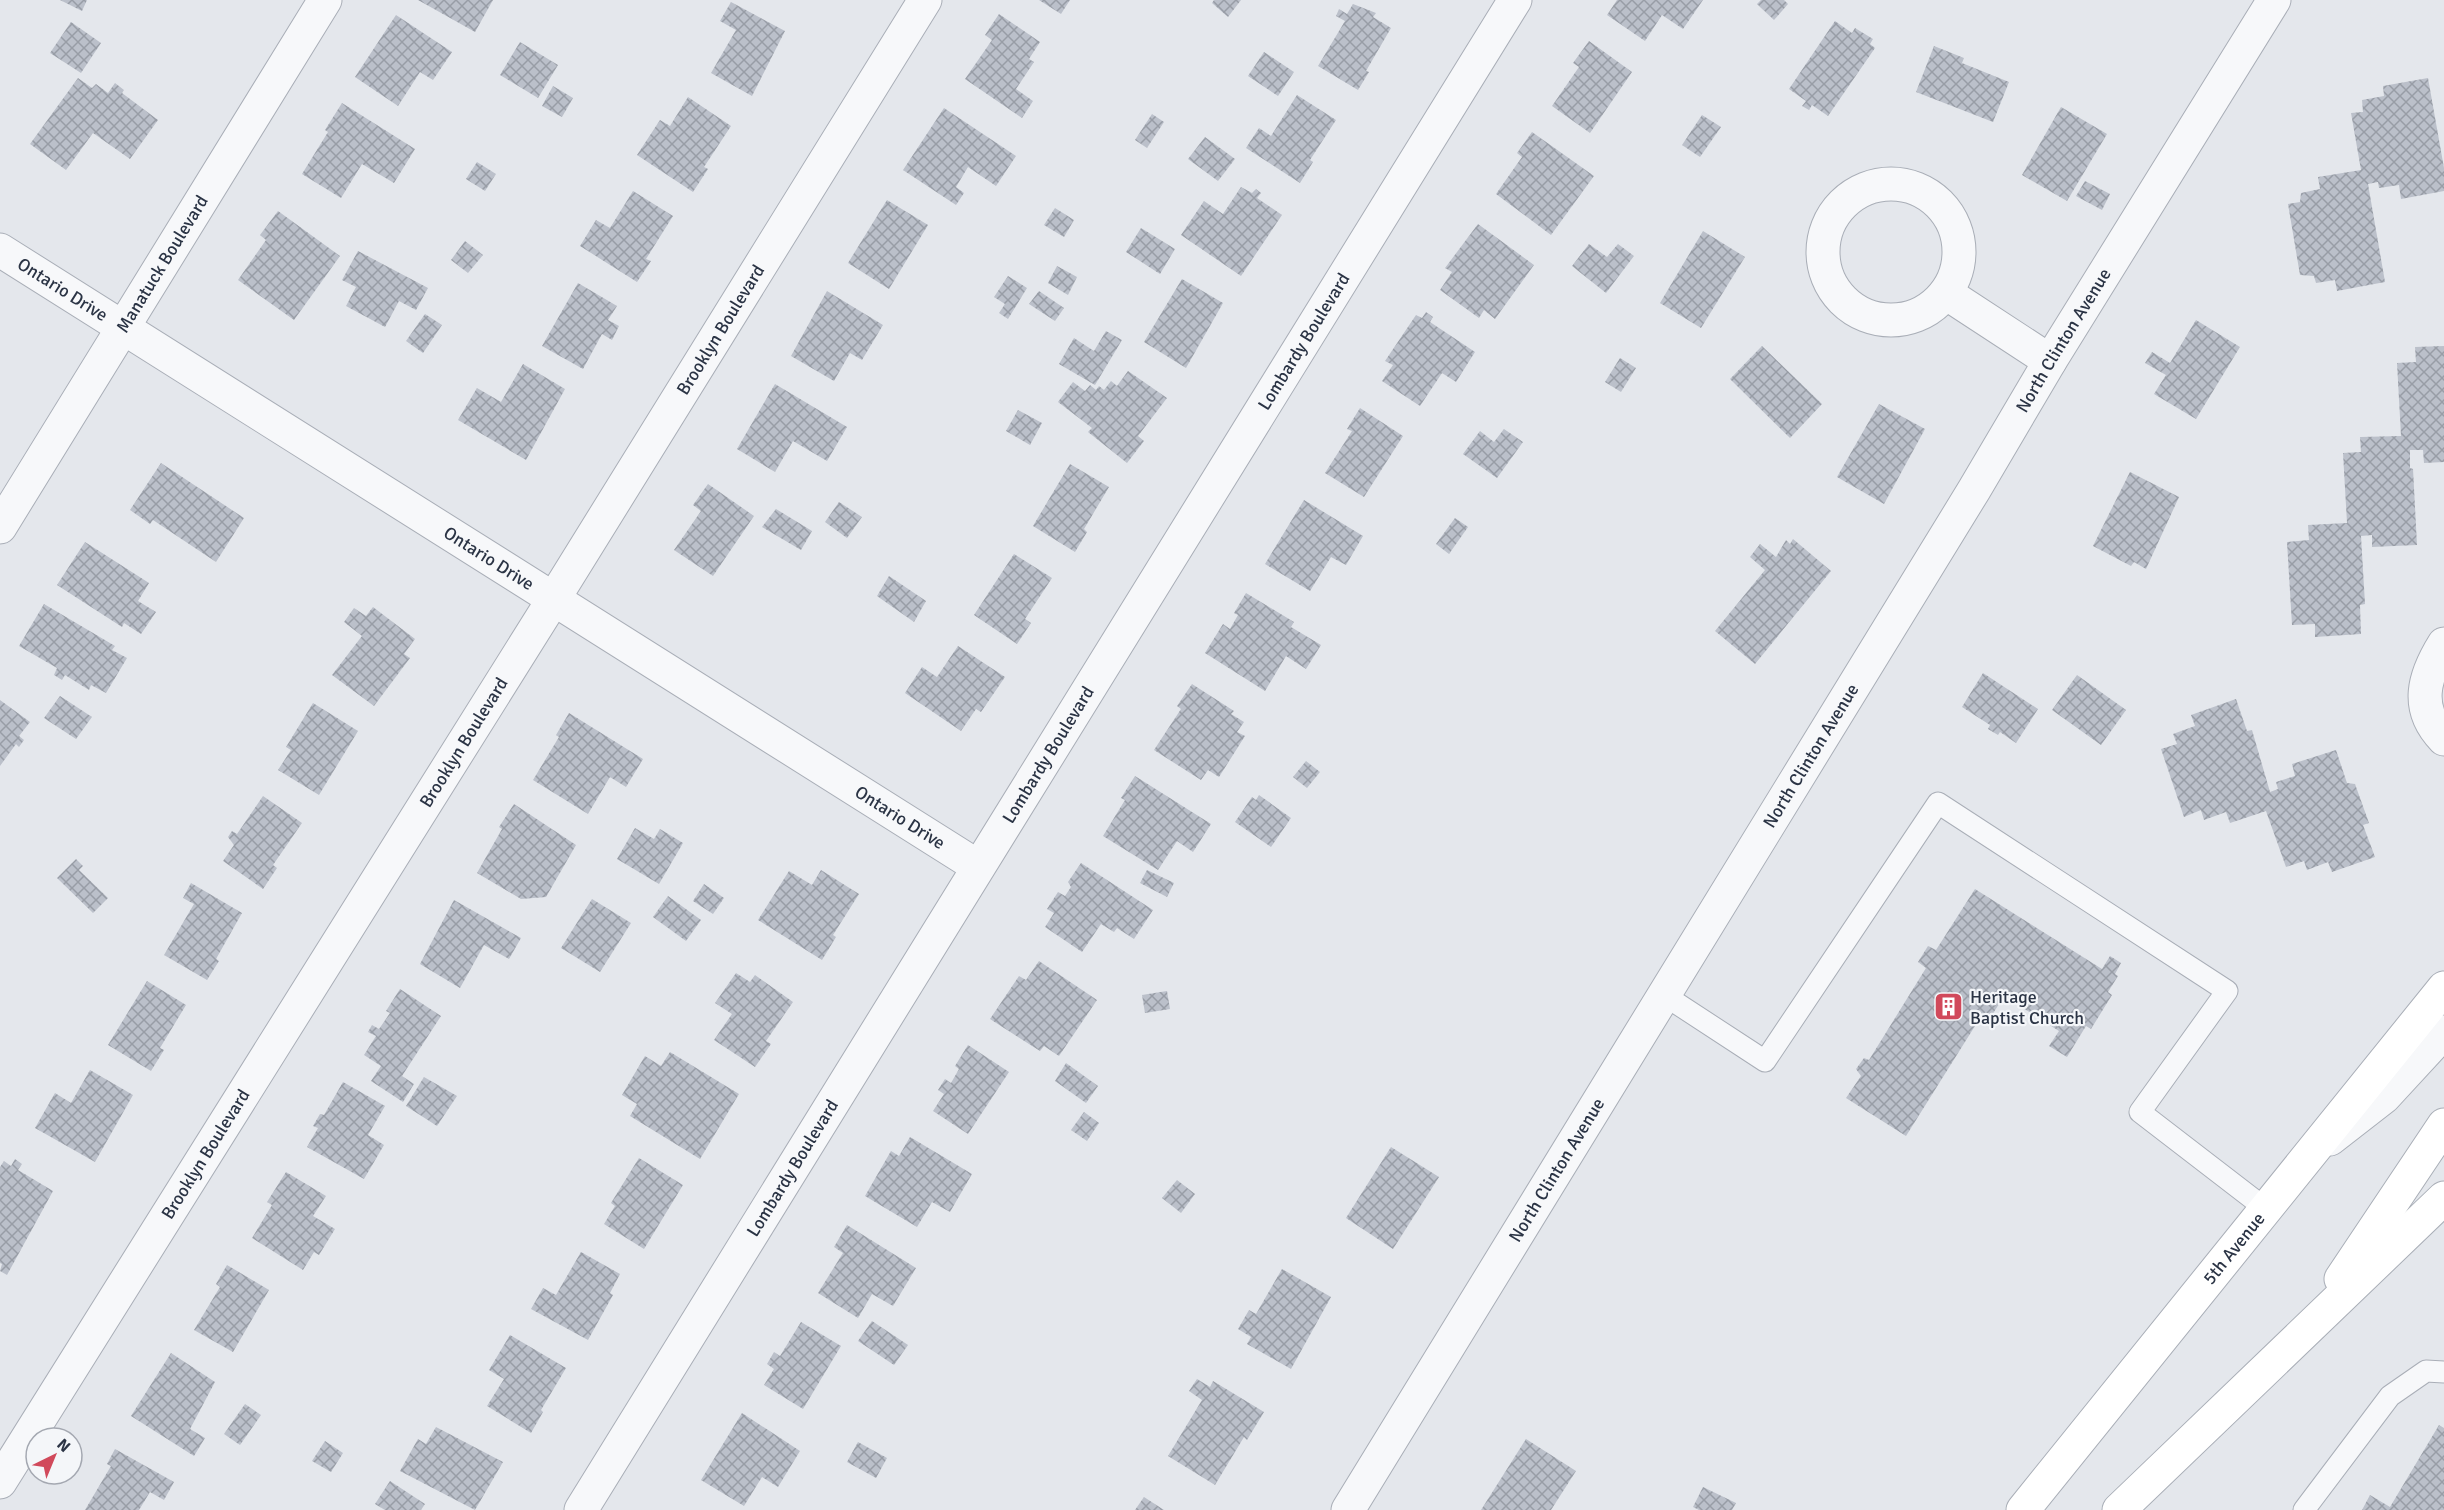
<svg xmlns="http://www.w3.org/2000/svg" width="2444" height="1510" font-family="Signika,sans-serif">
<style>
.building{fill:url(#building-cross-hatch)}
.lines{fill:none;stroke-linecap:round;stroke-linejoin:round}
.service-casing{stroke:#a9aeb7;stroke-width:23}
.minor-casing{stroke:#a9aeb7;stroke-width:35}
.tertiary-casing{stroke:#a9aeb7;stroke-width:35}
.secondary-casing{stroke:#a9aeb7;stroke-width:35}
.service{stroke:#f7f8fa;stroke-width:21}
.minor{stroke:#f7f8fa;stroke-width:33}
.tertiary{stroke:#f7f8fa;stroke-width:33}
.secondary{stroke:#fff;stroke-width:33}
.labels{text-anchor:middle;stroke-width:4.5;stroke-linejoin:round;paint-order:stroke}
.street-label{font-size:18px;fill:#2b3445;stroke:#f4f6f9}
.poi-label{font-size:18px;fill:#2b3445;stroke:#f4f6f9;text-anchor:start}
</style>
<defs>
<pattern id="building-cross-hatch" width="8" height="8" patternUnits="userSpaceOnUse" patternTransform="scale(1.5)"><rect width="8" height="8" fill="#bbc0ca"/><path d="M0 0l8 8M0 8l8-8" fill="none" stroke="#989da6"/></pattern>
</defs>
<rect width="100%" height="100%" fill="#e4e7ec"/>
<g class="building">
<polygon points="60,0 87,0 82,11"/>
<polygon points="418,0 493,0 475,32"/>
<polygon points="1039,0 1070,0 1061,14"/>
<polygon points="1214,0 1241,0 1228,17 1212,3"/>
<polygon points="1617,0 1703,0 1683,29 1662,15 1645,41 1607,15"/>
<polygon points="1761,0 1784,0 1788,4 1774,20 1757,4"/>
<polygon points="731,2 785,31 752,96 711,73 736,30 720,21"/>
<polygon points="1353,4 1376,13 1373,17 1391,28 1366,71 1369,72 1358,90 1318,66 1345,21 1336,16 1339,9 1347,14"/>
<polygon points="999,14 1040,42 1029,59 1034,62 1016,89 1033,101 1022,118 965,79 992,40 985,35"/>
<polygon points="396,15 452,52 433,80 420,72 398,106 355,77"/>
<polygon points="1835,21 1852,33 1855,28 1873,39 1870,44 1875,48 1828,116 1812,105 1809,110 1802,106 1806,101 1789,89"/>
<polygon points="71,22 101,43 81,73 50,53"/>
<polygon points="1589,41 1632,72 1590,133 1552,106 1579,67 1573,63"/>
<polygon points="520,42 558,65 538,98 500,75"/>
<polygon points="1934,46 1964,58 1962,63 2009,82 1993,122 1916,92"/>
<polygon points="1264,52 1294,72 1278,96 1248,76"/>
<polygon points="78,78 92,88 96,84 108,93 115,83 124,90 122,93 158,120 130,159 93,133 66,170 30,144"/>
<polygon points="2428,78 2444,168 2444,191 2401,199 2399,185 2379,188 2378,182 2368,184 2385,282 2337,291 2335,280 2316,283 2314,276 2300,275 2288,204 2300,202 2301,193 2320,189 2318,177 2361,170 2351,113 2363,112 2362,100 2384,96 2383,86"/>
<polygon points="553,86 573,98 562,117 542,106"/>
<polygon points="1297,95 1336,120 1310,160 1313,162 1300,183 1246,148 1259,128 1271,136"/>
<polygon points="688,97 731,126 704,167 708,169 693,192 637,155 660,120 670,126"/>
<polygon points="342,103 415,149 394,183 362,164 341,198 302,174 328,132 325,130"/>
<polygon points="2061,107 2107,134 2067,201 2022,175"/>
<polygon points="944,108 1016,156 996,186 968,167 956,187 964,193 956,205 903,170"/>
<polygon points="1152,114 1164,122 1147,148 1135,140"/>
<polygon points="1702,115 1721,127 1700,157 1682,145"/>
<polygon points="1532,132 1594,176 1551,235 1496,194 1522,157 1517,153"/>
<polygon points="1205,137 1235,159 1218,181 1188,159"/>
<polygon points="477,162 496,174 485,191 466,179"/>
<polygon points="2085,181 2110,194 2102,210 2076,196"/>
<polygon points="1241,187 1252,193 1256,189 1261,193 1257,198 1282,215 1241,276 1181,235 1204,201 1223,214"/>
<polygon points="633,191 673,216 646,259 651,261 637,282 580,246 596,220 610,228"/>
<polygon points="887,200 928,225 889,289 848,263"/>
<polygon points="1055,208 1074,220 1064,237 1044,225"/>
<polygon points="278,211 340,256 294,320 238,280 266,240 260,235"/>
<polygon points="1478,224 1534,265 1495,319 1484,310 1479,318 1440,290 1452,272 1445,268"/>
<polygon points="1141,228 1175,249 1160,274 1126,252"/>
<polygon points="1703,231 1745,257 1701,328 1660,303"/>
<polygon points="465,241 483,255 468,273 451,260"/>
<polygon points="1589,244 1607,257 1618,244 1634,256 1606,293 1572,266"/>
<polygon points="358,251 428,288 416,310 399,301 385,327 346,306 356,287 342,280"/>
<polygon points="1057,266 1077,277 1068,295 1048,283"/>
<polygon points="1008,276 1027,288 1008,319 999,313 1005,304 994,297"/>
<polygon points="1182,279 1223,303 1186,368 1144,342"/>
<polygon points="578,283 617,306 608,320 619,326 612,340 602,334 583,369 542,346"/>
<polygon points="827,291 883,325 862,360 850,353 834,381 791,356"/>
<polygon points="1039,291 1064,308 1055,321 1029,304"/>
<polygon points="1426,312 1433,317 1430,322 1475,352 1456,382 1442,373 1420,406 1382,381 1393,365 1385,361 1416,315 1422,318"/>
<polygon points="425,314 442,325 423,353 406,341"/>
<polygon points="2196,320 2240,347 2196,419 2154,394 2166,375 2145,363 2152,352 2170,363"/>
<polygon points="1106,331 1122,340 1095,385 1059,364 1074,338 1094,351"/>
<polygon points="1762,346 1822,404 1790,438 1730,379"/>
<polygon points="2444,346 2444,462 2424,463 2423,450 2410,450 2410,468 2413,469 2417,545 2372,547 2372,535 2361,536 2365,604 2360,605 2361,634 2315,637 2315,624 2292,625 2287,542 2309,540 2308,525 2347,523 2343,453 2361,452 2360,437 2401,436 2397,363 2416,362 2415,347"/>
<polygon points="1620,358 1636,368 1621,392 1605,382"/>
<polygon points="523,364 565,389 526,460 458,420 477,388 501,402"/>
<polygon points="1128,371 1167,398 1138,436 1144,441 1127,463 1088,432 1092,428 1058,402 1073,382 1085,391 1090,385 1096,390 1099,386 1104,390 1111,381 1117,386"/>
<polygon points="775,384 847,427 827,461 793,441 775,472 737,449"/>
<polygon points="1879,404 1925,429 1884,504 1837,477"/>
<polygon points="1360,408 1403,436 1364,497 1325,473 1352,431 1347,429"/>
<polygon points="1018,410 1042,423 1030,445 1006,431"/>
<polygon points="1504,429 1523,442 1497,478 1463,454 1480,431 1494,442"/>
<polygon points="161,463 244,518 216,562 153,520 150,524 130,510"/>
<polygon points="1070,464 1109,487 1084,529 1087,532 1075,552 1033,526"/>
<polygon points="2130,472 2179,497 2146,569 2134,562 2131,566 2093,546"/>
<polygon points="708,484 754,516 713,576 674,550 701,511 693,505"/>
<polygon points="1304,500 1363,536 1346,565 1331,557 1310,591 1265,564"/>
<polygon points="839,502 862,517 847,538 825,522"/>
<polygon points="776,509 812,531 801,550 762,527"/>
<polygon points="1455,518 1468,527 1449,554 1436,544"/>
<polygon points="1793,539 1831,571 1755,664 1715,631 1765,570 1750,557 1760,544 1776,557 1786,540 1790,544"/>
<polygon points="85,542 149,583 138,601 156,612 141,634 124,623 122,627 57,585"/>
<polygon points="1014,554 1052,578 1025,619 1031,623 1017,644 974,615"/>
<polygon points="889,576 926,601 914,622 877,596"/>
<polygon points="1246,593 1294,622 1291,627 1321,645 1306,669 1286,656 1265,691 1205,653 1223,624 1230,629 1238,615 1234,613"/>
<polygon points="44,604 115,646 112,650 127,658 106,693 91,685 89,690 65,675 62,680 54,675 57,668 19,646"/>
<polygon points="373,607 415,639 404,654 410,658 374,706 332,675 362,636 344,622 354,608 366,616"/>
<polygon points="958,646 1005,677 981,712 976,709 961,731 905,693 922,667 937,677"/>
<polygon points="1983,673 2038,709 2016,743 2000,732 1998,735 1988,729 1990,725 1962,707"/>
<polygon points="2077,675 2126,710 2101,745 2052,710"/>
<polygon points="1192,684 1234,711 1231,714 1244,722 1237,732 1245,736 1219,777 1208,770 1201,780 1154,750 1181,709 1177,706"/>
<polygon points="60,696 92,717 76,739 44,718"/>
<polygon points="2236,699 2247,731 2252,730 2270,792 2278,789 2276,782 2295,776 2292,764 2336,750 2347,783 2355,784 2369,823 2363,825 2375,857 2332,872 2328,862 2307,870 2304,861 2286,867 2266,811 2230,823 2226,812 2204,820 2201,810 2184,817 2161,749 2177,744 2173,734 2195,726 2191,715"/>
<polygon points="0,700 30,722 19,736 24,740 19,747 16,744 0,766"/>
<polygon points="313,703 358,731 319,795 278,770 291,750 286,747"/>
<polygon points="569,713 643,759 626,787 610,777 588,814 533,780 559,737 556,735"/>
<polygon points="1306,761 1320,772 1307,788 1293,777"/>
<polygon points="1135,776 1211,824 1193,852 1177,841 1158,870 1103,836 1125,800 1121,798"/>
<polygon points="1259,795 1291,818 1271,847 1235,822 1252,797 1256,800"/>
<polygon points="263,796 302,823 273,865 277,868 263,889 223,861 234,845 228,837 232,831 237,834"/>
<polygon points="514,804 576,845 546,897 521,899 477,873 502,829 499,827"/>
<polygon points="635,828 654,839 660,829 683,843 659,884 617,859"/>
<polygon points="76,859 83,866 79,870 108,898 93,913 57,878"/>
<polygon points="1081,863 1153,910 1134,939 1117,928 1114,932 1101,924 1082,952 1045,927 1054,913 1047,909 1058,892 1065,896 1071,887 1068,882"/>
<polygon points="821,870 859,894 833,935 836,937 822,960 758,920 789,871 812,885"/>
<polygon points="1147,870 1174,883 1167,897 1140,883"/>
<polygon points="191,883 242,913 216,959 219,961 207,980 164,955 194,904 183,898"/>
<polygon points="704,884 724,898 713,914 693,901"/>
<polygon points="1975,889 2102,969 2110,956 2121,963 2115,974 2118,976 2108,992 2112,995 2091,1029 2086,1026 2067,1057 2049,1046 2059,1031 2004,996 1987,1023 1980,1018 1906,1136 1846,1098 1861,1076 1856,1069 1864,1058 1869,1060 1926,968 1918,962 1928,946 1936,950"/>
<polygon points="668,896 701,920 686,941 653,917"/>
<polygon points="592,899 631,923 600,972 561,948"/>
<polygon points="454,900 521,938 509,959 484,945 460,988 420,964"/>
<polygon points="1039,961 1097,1000 1059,1056 1044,1046 1040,1051 990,1019 1019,976 1026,980"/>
<polygon points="736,973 750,982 755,975 793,1002 766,1041 771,1044 755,1067 714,1040 732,1014 715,1003"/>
<polygon points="147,981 186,1005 160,1048 164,1050 151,1071 108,1045"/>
<polygon points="400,989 441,1016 402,1076 414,1084 403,1102 371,1081 381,1066 364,1055 376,1036 368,1032 372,1025 379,1029 390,1013 386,1011"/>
<polygon points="1167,991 1170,1009 1145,1013 1142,995"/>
<polygon points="968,1045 1009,1072 968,1134 933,1111 944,1094 938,1090 945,1079 951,1083 959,1069 955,1066"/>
<polygon points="670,1052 739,1094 700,1159 630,1116 637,1104 622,1095 645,1056 661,1066"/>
<polygon points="1066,1063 1098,1086 1086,1103 1055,1081"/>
<polygon points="90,1070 133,1095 95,1162 35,1128 55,1093 71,1103"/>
<polygon points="424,1077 457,1096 437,1126 406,1106"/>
<polygon points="343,1082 385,1106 368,1135 384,1145 364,1179 307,1147 318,1128 313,1126 320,1114 324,1115"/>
<polygon points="1084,1112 1099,1123 1087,1141 1071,1130"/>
<polygon points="910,1137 972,1174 950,1212 932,1202 917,1227 865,1196 891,1151 899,1156"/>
<polygon points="1391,1147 1439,1177 1393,1249 1346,1218"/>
<polygon points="639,1158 683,1185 644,1249 604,1224 615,1206 611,1203"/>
<polygon points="15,1159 22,1164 18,1170 53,1191 7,1275 0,1271 2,1264 0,1263 0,1167 4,1161 11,1166"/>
<polygon points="286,1172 326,1196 313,1216 335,1229 319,1255 314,1252 303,1270 252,1238 272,1205 267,1202"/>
<polygon points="1177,1180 1195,1194 1181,1213 1162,1198"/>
<polygon points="847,1225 916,1268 893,1306 872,1294 858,1318 818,1293 843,1253 834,1247"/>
<polygon points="581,1252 620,1274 610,1293 613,1295 588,1340 531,1309 543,1288 556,1295"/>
<polygon points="227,1265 269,1290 233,1352 194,1330 220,1287 216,1284"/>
<polygon points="1282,1269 1331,1297 1291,1369 1247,1344 1251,1337 1238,1329 1249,1310 1256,1314"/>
<polygon points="872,1321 908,1345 894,1365 858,1341"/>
<polygon points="801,1322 841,1346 803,1409 764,1385 774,1369 767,1364 774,1352 780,1356"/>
<polygon points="510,1335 566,1368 541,1410 543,1412 531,1433 487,1406 504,1379 489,1370"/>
<polygon points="171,1353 215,1382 190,1429 205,1438 194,1456 131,1416"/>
<polygon points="1197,1379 1210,1387 1213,1381 1264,1412 1247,1440 1244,1437 1215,1485 1168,1456 1202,1400 1189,1391"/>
<polygon points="245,1404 261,1415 240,1445 224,1434"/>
<polygon points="742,1413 800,1451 778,1487 762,1477 744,1506 701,1480"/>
<polygon points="2439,1425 2444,1428 2444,1510 2362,1510 2370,1495 2390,1507"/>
<polygon points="436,1427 503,1462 475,1510 400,1471 418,1439 426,1444"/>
<polygon points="1526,1439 1576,1471 1551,1510 1481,1510"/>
<polygon points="325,1441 343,1453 331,1472 312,1461"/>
<polygon points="858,1442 887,1458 876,1478 847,1462"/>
<polygon points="115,1449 174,1482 164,1500 150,1492 139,1510 85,1510 111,1466 107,1464"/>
<polygon points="390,1481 425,1504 421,1510 385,1510 375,1504"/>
<polygon points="1703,1487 1736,1503 1732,1510 1699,1510 1693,1507"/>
<polygon points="1144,1497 1164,1510 1135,1510"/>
</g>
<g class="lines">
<defs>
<g id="service">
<polyline points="1664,995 1765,1061 1938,803 2227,991 2140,1112 2266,1209"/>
<polyline points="2304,1510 2390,1396 2426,1371 2444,1372"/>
</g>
<g id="minor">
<circle cx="1891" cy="252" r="68"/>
<path id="s1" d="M 0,250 L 977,866"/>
<polyline points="1946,293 2050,361"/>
<path d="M 2444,644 C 2424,676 2414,708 2444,739"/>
<path id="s2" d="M 0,1482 L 553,600 L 925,0"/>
<path id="s3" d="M 581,1510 L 1515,0"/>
<path id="s4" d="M 1348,1510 L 1974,490 L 2050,361 L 2274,0"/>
</g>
<g id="tertiary">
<path id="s5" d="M 0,527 L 325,0"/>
<polyline points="2330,1139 2384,1097 2444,1032"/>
</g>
<g id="secondary">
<polyline points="2341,1279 2444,1125"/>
<path id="s6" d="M 2023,1510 L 2444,988"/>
<polyline points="2119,1510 2444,1198"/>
</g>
</defs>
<use href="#service" class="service-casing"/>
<use href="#minor" class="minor-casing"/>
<use href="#tertiary" class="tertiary-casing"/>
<use href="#secondary" class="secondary-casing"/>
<use href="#service" class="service"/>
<use href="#minor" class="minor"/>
<use href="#tertiary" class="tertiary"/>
<use href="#secondary" class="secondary"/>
</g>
<defs>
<symbol id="building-square" viewBox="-11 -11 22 22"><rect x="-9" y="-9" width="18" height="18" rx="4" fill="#d1495b" stroke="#f4f6f9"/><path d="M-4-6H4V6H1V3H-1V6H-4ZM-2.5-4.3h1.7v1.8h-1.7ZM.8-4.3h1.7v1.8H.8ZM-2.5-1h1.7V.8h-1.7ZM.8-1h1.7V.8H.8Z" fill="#fff"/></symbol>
</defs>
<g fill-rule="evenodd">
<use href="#building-square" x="1932" y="990" width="33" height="33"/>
</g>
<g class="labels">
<g class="street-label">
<text dy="6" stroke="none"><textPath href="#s5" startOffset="309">Manatuck Boulevard</textPath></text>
<text dy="6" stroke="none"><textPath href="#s1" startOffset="74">Ontario Drive</textPath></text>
<text dy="6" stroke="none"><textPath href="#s2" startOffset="1359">Brooklyn Boulevard</textPath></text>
<text dy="6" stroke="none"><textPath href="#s4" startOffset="1371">North Clinton Avenue</textPath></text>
<text dy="6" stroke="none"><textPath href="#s3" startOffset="1374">Lombardy Boulevard</textPath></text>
<text dy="6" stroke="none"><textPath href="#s1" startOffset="578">Ontario Drive</textPath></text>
<text dy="6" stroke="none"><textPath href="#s2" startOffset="873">Brooklyn Boulevard</textPath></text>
<text dy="6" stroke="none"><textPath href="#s3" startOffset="888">Lombardy Boulevard</textPath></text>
<text dy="6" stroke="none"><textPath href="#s4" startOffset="885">North Clinton Avenue</textPath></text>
<text dy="6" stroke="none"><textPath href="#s1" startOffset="1064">Ontario Drive</textPath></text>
<text dy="6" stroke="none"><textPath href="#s2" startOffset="387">Brooklyn Boulevard</textPath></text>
<text dy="6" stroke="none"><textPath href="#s3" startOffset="402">Lombardy Boulevard</textPath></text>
<text dy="6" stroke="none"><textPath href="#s4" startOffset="399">North Clinton Avenue</textPath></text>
<text dy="6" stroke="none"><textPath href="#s6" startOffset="336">5th Avenue</textPath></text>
</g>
<g class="poi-label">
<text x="1970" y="1003">Heritage<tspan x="1970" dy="21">Baptist Church</tspan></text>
</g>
</g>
<g transform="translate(54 1456) rotate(43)"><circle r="28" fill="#f4f6f9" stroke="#a4a8b1" stroke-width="1.5"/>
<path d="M0-4.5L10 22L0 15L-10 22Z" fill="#d1495b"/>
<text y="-9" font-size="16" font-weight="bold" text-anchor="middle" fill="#2b3445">N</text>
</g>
</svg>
